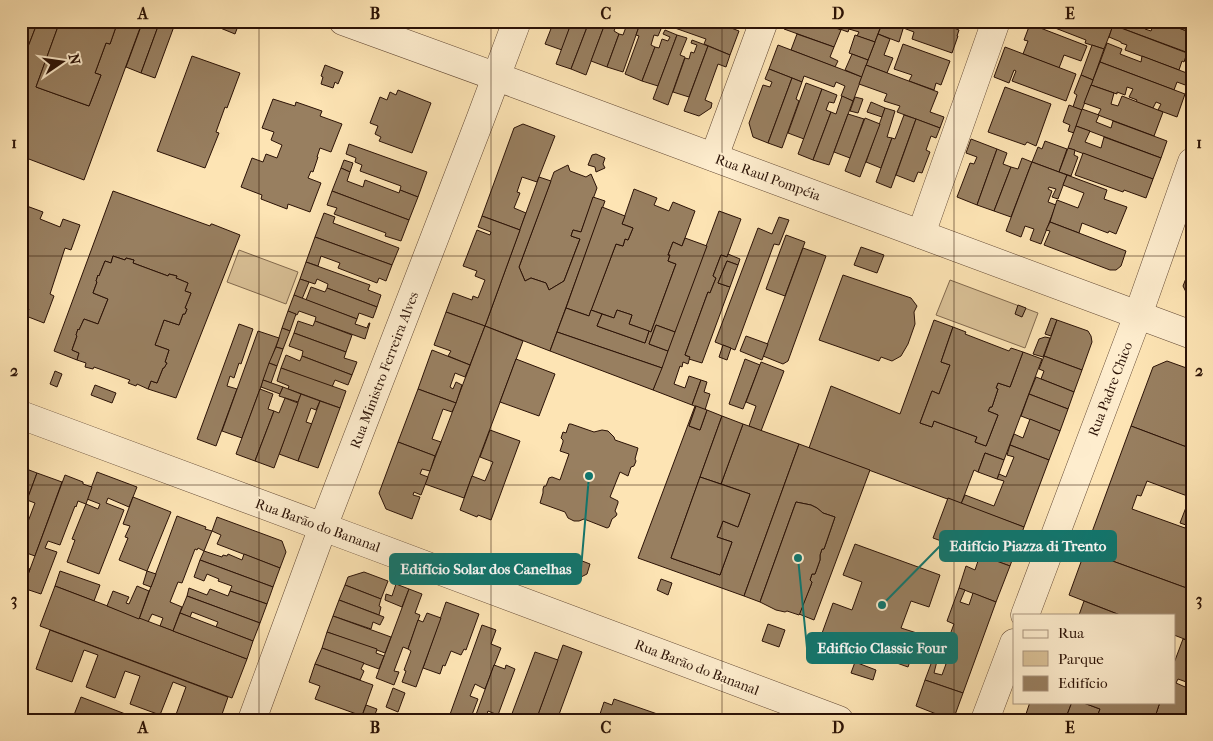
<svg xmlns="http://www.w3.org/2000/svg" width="1213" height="741" font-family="'IM FELL French Canon',serif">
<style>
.green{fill:#d9c096;stroke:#82694e}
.building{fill:#987f60;stroke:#2b1206;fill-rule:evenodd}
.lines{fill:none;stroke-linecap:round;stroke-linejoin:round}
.minor-casing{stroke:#604632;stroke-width:29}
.tertiary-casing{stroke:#604632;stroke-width:29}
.minor{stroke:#feedce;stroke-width:28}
.tertiary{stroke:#feedce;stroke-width:28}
.grid{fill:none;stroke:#2b1206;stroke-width:1;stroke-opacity:0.55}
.labels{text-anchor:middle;stroke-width:4.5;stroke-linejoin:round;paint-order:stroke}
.street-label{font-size:14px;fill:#2b1206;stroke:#feedce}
.leader{fill:none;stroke:#0f766e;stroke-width:2}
.callout-dot{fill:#0f766e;stroke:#feedce;stroke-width:2}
.callout{fill:#0f766e;stroke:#0f766e;stroke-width:2}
.callout-label{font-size:15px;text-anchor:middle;font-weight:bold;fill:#fff}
.neatline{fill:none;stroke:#2b1206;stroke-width:2}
.grid-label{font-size:16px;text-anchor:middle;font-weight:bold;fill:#2b1206}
</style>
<rect width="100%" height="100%" fill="#fde4b4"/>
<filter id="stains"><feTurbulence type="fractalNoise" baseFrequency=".004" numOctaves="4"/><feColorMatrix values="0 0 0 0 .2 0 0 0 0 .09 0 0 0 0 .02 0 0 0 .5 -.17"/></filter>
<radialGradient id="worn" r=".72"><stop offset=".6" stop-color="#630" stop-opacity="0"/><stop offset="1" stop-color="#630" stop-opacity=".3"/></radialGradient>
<g class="green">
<polygon points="239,250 298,272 286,304 227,282"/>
<polygon points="950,280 1038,313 1025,348 936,315"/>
</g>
<g class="building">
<polygon points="21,21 38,21 21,65"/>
<polygon points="38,21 60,21 36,87 89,106 101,75 95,73 106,43 110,44 118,21 122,21 140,28 84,180 21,156 21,65"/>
<polygon points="60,21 118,21 110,44 106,43 95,73 101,75 89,106 36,87"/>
<polygon points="143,21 160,21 141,73 126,67"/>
<polygon points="160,21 176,21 155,78 141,73"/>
<polygon points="209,21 225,21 238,26 235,34 208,23"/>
<polygon points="444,21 465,21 463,28"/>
<polygon points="554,21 572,21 562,50 545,44"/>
<polygon points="572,21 589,22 571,69 556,64"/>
<polygon points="594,21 606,21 586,75 571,69 589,22 594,24"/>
<polygon points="606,21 618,21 614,31 619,34 607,67 591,61"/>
<polygon points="624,21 641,21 623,72 607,67 619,34 623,35 626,27 622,26"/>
<polygon points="641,21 661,29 658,36 654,35 651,45 655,47 642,81 625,74 639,36 636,35"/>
<polygon points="641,21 664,21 661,29"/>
<polygon points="674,21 713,21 739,31 730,55 704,44 706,39 672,27"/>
<polygon points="786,21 791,21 800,25 802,21 818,21 841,30 834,47 784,29"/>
<polygon points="818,21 878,21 882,23 875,42 857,36 859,32 849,29 848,32"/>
<polygon points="899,21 936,21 959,30 957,36 958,36 952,53 912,39 914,32 898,26"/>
<polygon points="1028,21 1115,21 1104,49 1085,43 1086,40 1037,21 1036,24"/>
<polygon points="1115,21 1124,21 1127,23 1127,21 1148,21 1145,29 1151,31 1155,21 1160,21 1192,33 1192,45 1189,44 1186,52 1113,25"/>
<polygon points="1160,21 1192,21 1192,33"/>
<polygon points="883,22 903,29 899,42 878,34"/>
<polygon points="1030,24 1087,46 1081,61 1064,55 1059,68 1023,54 1028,41 1024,40"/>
<polygon points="1113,25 1187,53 1184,62 1182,61 1179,70 1125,50 1127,45 1121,43 1121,42 1109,37"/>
<polygon points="665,30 677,35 658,86 642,81 655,47 659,48 662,39 668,41 670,37 663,34"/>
<polygon points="797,34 834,47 830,57 838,61 835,67 791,50"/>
<polygon points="878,34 890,39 884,55 893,58 887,73 866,65"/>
<polygon points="677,35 687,38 680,55 685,57 668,105 653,99"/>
<polygon points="855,35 875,42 868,60 849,53"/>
<polygon points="692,40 708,46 689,97 673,92 685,58 689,59 691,52 694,53 697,45 691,43"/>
<polygon points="1107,43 1122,49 1120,54 1141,62 1142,56 1192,75 1188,86 1177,82 1174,90 1100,62"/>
<polygon points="903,44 950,61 941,85 936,83 934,90 909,81 912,75 894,69"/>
<polygon points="778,45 862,77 853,101 841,96 845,86 836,82 834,87 804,76 802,82 769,69"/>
<polygon points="1092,45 1104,49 1093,80 1081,75"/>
<polygon points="708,46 730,55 726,67 718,64 705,100 712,103 711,108 699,116 684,111"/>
<polygon points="1005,47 1076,74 1066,101 1012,81 1016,71 1014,70 1009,83 994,77"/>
<polygon points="852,54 868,60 862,77 845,70"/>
<polygon points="192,56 240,73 227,108 225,107 216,132 219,133 205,168 157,151"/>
<polygon points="1100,62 1185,94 1177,117 1158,110 1161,104 1156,102 1153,108 1136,102 1137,100 1129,97 1133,89 1127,87 1125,95 1117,92 1117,94 1114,93 1091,85"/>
<polygon points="325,65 343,72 338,84 335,82 333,88 321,84 323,77 321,76"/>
<polygon points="866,65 938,92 930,112 944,117 940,128 897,112 900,106 884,101 887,94 859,84"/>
<polygon points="769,69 792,78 768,143 753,137 749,123 763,85 770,87 772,82 765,79"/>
<polygon points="1081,75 1093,80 1082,110 1073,107 1077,95 1074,93"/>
<polygon points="792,78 802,82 796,99 799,101 782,148 768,143"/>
<polygon points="806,83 822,89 804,139 788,133"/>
<polygon points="1091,85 1114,93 1111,104 1118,106 1122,96 1163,112 1154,136 1098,115 1101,109 1084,103"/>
<polygon points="1005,87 1051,104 1036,146 1027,142 1025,145 988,132"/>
<polygon points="822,89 837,95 834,103 829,102 826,110 831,112 813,160 798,154"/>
<polygon points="398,90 431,103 412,153 379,141 381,137 375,134 378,126 370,123 380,97 387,100 390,92 396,95"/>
<polygon points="842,96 853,101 829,165 813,160 831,112 836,114"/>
<polygon points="855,97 863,99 858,113 850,111"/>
<polygon points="273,99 295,106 296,102 322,111 320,116 342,124 331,152 320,148 317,157 318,157 313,172 311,171 308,178 321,183 310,212 288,204 287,209 261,199 262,195 241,187 252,158 263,162 266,154 277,158 282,145 271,140 274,132 262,128"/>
<polygon points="871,102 885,108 882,117 867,112"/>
<polygon points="1069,105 1082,110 1074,133 1068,131 1070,125 1063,122"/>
<polygon points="885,108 895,111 887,137 892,138 881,168 866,162"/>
<polygon points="1082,109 1099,115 1096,122 1111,128 1113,121 1167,141 1161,158 1076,126"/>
<polygon points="848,114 864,119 850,158 834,152"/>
<polygon points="904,115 916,119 891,188 876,182 892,138 895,139"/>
<polygon points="865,118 880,124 860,177 845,171"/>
<polygon points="916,119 940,128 936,138 931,136 926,150 930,152 922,173 918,172 914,182 896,175"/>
<polygon points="523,124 555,136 537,182 522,177 517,192 520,193 514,208 526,213 520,230 482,216 514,128"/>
<polygon points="1076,126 1090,131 1085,142 1101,148 1104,137 1161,158 1153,179 1068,148"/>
<polygon points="971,139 997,149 977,205 957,197 970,163 974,164 977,157 966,153"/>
<polygon points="1045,141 1067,149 1059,172 1032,162 1038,147 1042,149"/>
<polygon points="349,144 427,172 418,197 400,190 401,186 360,171 362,165 355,162 356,158 346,154"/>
<polygon points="1068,148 1075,150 1074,155 1078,157 1071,176 1059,172"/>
<polygon points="997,149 1007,153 1003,164 1011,167 994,211 977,205"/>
<polygon points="1083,153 1153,179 1146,198 1124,190 1123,192 1075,175"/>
<polygon points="596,154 605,158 603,164 605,168 596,172 595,167 588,165 592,155"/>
<polygon points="1022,158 1032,162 1011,217 994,211 1011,167 1018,169"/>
<polygon points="344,160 353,163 350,172 341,168"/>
<polygon points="1032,162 1067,175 1058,199 1052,197 1056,189 1049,187 1048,189 1052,191 1048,202 1056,205 1041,244 1030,240 1034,229 1025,226 1021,237 1006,231"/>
<polygon points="568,165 570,171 586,177 591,174 597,188 581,232 573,230 571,236 580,239 564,281 549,290 546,283 531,278 525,281 519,267 554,172"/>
<polygon points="341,168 350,172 347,181 363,187 365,180 399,193 400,190 418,197 409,220 332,191"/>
<polygon points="1067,175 1107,190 1104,199 1127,207 1116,234 1109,231 1108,233 1082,223 1079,233 1050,222 1057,200 1078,208 1084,193 1063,185"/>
<polygon points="539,177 551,181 519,267 525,281 531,278 546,283 549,290 564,281 580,239 571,236 573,230 581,232 593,197 605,201 550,351 485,326"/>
<polygon points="634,189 657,198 654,205 669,211 673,202 695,211 682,246 673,242 668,255 670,255 668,261 676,264 651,332 629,324 632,315 617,310 614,318 591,310 616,244 623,246 625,239 628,240 633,228 622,224"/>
<polygon points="113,191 210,226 211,224 212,224 240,235 176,398 148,389 151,381 157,383 163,368 164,368 167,363 165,362 169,350 155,345 164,320 179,325 183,314 185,314 187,309 185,308 191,293 185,291 188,283 176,278 177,276 169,274 168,276 133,263 134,260 126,258 125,260 113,256 111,263 105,261 99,276 98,275 96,281 97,282 93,293 108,299 98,324 84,319 79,330 78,329 76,335 77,336 72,350 79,353 77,360 54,351"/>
<polygon points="332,191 409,220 401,241 385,236 386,233 334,214 337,208 327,205"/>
<polygon points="24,205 43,212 40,219 60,227 63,219 80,225 71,250 65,248 50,294 54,296 44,323 26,316 29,309 21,306 21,212"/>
<polygon points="602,207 625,216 622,224 633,228 628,240 625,239 623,246 616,244 589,316 566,308"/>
<polygon points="719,211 741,219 727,257 721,255 713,276 716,278 710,293 708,292 685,355 690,357 688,364 683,362 682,367 680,366 674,384 685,388 689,376 701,380 692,405 653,390"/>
<polygon points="324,213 335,217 333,223 399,248 392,265 315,237"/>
<polygon points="482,216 520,230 485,326 446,312 453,293 472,300 473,296 478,298 485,280 475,276 477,271 463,266 477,230 490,235 491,232 478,227"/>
<polygon points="779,217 789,220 779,245 774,244 735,350 715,342 758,228 772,234"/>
<polygon points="1050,222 1126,251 1121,266 1116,270 1110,270 1044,245 1050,231 1046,230"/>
<polygon points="786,235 805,242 785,296 766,289"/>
<polygon points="315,237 392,265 386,281 379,278 377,283 338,268 340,263 321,256 318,266 306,262"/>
<polygon points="685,238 707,246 675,332 656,325 649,344 668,351 662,368 557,332 566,308 589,316 591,310 602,314 597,326 645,343 649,331 651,332 676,264 668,261 670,255 668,255 673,242 682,246"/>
<polygon points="861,247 884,255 877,273 854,265"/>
<polygon points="803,248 826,256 788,361 783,364 763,356"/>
<polygon points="728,254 740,259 738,265 727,261 718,283 730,287 702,363 689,359 690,357 685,355 708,292 710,293 716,278 713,276 721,255 727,257"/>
<polygon points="113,256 125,260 126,258 134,260 133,263 168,276 169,274 177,276 176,278 188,283 185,291 191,293 185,308 187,309 185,314 183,314 179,325 164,320 155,345 169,350 165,362 167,363 164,368 163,368 157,383 151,381 148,389 137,384 136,386 128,383 130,380 94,367 93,369 85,367 86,363 77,360 79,353 72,350 77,336 76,335 78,329 79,330 84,319 98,324 108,299 93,293 97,282 96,281 98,275 99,276 105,261 111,263"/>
<polygon points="727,261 738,265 730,287 718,283"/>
<polygon points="306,262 370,285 368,290 381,295 377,307 327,288 328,284 317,279 315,284 300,279"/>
<polygon points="1192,263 1192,301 1190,300 1183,286"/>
<polygon points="843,275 911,298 917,306 914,312 915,324 908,344 901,356 892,361 881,357 879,361 819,340"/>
<polygon points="300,279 309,282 302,299 294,295"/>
<polygon points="311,287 325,292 327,288 377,307 373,318 359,313 357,319 306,300"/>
<polygon points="294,295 357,319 355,324 367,328 369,323 370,323 365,339 315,321 316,317 299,311 297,315 288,311"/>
<polygon points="1018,305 1026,308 1022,317 1015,314"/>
<polygon points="617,310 632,315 629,324 649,331 645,343 597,326 602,314 614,318"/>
<polygon points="288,311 296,314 290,331 282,328"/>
<polygon points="446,312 485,326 470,365 448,356 451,351 434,345"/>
<polygon points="1051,318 1057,320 1051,336 1045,334"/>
<polygon points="934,320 953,327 941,362 950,365 939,394 932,391 920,423 932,427 934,421 977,437 975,442 986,446 998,415 988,411 990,407 992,407 998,389 996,388 998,383 1010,387 1023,352 1042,359 1004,460 985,453 978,472 974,470 961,504 809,448 831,386 900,414"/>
<polygon points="1057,320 1088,331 1091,336 1092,342 1082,370 1044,356"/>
<polygon points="298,321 313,326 315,321 352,335 346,352 294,333"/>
<polygon points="239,324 253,329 241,364 239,363 234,378 230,376 227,386 237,389 216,446 197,439"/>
<polygon points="656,325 675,332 668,351 649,344"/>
<polygon points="485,326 523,341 464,498 425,484"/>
<polygon points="953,327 966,332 965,334 1009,351 1011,348 1023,352 1010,387 998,383 996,388 998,389 992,407 990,407 988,411 998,415 986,446 975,442 977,437 934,421 932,427 920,423 932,391 939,394 950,365 941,362"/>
<polygon points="282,328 290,331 283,349 276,347"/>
<polygon points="258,331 279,338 242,438 222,431"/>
<polygon points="557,332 662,368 653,390 550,351"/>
<polygon points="294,333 346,352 344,358 357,362 352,375 302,356 303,351 289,346"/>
<polygon points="746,336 768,344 762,360 740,351"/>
<polygon points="1045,337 1050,338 1043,357 1033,354 1039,339"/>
<polygon points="723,345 731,348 727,360 719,357"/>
<polygon points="276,347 283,349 277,366 269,363"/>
<polygon points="432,350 470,365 465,377 455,373 450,387 453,389 456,382 462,385 456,403 418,389"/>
<polygon points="286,355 300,361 302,356 352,375 348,385 335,380 332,387 281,368"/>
<polygon points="1044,356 1082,370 1074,392 1041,379 1044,371 1039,369"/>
<polygon points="516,359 555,374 539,416 500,402"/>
<polygon points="745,359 760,365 743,409 729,404"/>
<polygon points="1167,361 1192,370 1192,449 1131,426 1153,367"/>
<polygon points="761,362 784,371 761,431 749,426 756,406 746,402"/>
<polygon points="269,363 277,366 271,383 263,380"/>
<polygon points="281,368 346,391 340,408 288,389 289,386 277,381"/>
<polygon points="55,371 62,374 57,387 50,384"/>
<polygon points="1036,377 1074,392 1068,409 1029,394"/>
<polygon points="263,380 283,387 280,394 261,387"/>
<polygon points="701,380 707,382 704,392 710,394 705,410 692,405"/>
<polygon points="95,385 116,393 112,403 91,395"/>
<polygon points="283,387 301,394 298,402 279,396"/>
<polygon points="260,389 273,394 268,409 274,411 255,461 236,454"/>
<polygon points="418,389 456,403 452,412 443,409 432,439 441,442 435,456 398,442"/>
<polygon points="301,394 320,401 316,410 311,408 306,422 312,424 298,461 279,454"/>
<polygon points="1029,394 1068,409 1060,431 1021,416"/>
<polygon points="285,398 298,403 274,468 255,461 274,411 279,413"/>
<polygon points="320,401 340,408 318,468 298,461"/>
<polygon points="695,406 696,406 689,426 700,430 707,410 722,416 671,558 720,575 732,542 717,537 723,521 738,527 750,494 721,484 743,424 799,444 744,596 638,558"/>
<polygon points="696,406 707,410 700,430 689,426"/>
<polygon points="722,416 743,424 721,484 700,477"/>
<polygon points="1030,419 1060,431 1049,460 1010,445 1014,434 1023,438"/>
<polygon points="569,424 571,424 594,432 602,430 608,431 614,437 615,440 638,448 635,459 636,461 634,466 631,467 628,476 620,472 610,497 618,501 618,503 615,511 617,514 616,516 612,519 609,527 607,528 584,519 579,521 574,521 568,518 565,512 540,503 543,493 543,489 544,486 546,486 549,478 552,477 560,480 569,454 560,451 563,442 563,440 561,438 563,432 566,433"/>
<path d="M 1131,426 L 1192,449 L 1192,590 L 1085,551 ZM 1147,481 L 1190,497 L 1180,523 L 1186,525 L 1185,528 L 1132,509 L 1137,495 L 1141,496 Z"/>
<polygon points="490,430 520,441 491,520 478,515 477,517 460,510 472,476 485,481 493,462 480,457"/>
<polygon points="398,442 435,456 430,471 422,469 420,474 428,477 421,495 414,492 413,495 420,497 412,519 386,509 379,493"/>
<polygon points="799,444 870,470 814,620 799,614 811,585 812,582 810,580 812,574 815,574 820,560 820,555 822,549 824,549 835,517 823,513 817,508 811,505 796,502 760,602 744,596"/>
<polygon points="1010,445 1049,460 1024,527 961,504 965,495 994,506 1004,481 997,479 999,474 1006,477 1014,457 1007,455"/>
<polygon points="985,453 1004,460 997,479 978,472"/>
<polygon points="21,467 37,473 27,500 21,498"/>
<polygon points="97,472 137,487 129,507 108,498 106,503 124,510 99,574 67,562 75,540 72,539 86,504 98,509 100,504 87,499"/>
<polygon points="37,473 62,482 35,556 21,551 21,545 28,528 26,527 35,503 27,500"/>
<polygon points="65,475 83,482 83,484 92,487 86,504 78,501 76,507 75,506 60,545 48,541 45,548 57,552 41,594 23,588"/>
<polygon points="700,477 750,494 738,527 723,521 717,537 732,542 720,575 671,558"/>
<polygon points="133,497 171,512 147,571 119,560 128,538 125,537 130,526 123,524"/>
<polygon points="948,498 1024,527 1010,566 933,538"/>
<polygon points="796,502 811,505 817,508 823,513 835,517 824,549 822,549 820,555 820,560 815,574 812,574 810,580 812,582 811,585 800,613 799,615 787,611 785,612 776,610 760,602"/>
<polygon points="177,516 206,527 205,529 212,531 204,551 198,548 197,550 195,549 182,583 178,582 170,602 182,607 173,631 160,626 163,618 152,614 148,622 139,619"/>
<polygon points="217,517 282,541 286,552 280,568 217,544 221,535 212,531"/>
<polygon points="855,544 940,575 929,607 911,601 901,628 920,634 908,667 821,636 833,603 852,610 862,582 843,575"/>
<polygon points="204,551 222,557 223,555 227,556 228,554 242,560 244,554 280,568 273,587 200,560"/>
<polygon points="1085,551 1192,590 1192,642 1174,635 1174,615 1120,615 1069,595"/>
<polygon points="980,555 1010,566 996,602 959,588 966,566 975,570"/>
<polygon points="577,559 590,564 587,574 581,577 572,573"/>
<polygon points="200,560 273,587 267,604 230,591 232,586 218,581 219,579 207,574 204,581 194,577"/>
<polygon points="21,566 30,569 23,588 21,587"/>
<polygon points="60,571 100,585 94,601 55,586"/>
<polygon points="147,571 156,574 151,587 143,584"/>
<polygon points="364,572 388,581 381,599 345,585 348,577"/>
<polygon points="661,579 672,583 668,595 657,590"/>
<polygon points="396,584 409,589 402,607 385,600 386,594 392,596"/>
<polygon points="345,585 381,599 379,606 381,607 379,615 339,600"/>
<polygon points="55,586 247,659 232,698 40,626"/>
<polygon points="137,586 149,591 139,619 107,606 113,591 129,597 126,603 129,604"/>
<polygon points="189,588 207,595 210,589 228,596 230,591 267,604 260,623 187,596"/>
<path d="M 959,588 L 965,590 L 960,602 L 969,605 L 973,593 L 996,602 L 963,693 L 925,680 L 941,637 L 948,640 L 954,624 L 947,621 ZM 937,661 L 946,664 L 942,675 L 934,673 Z"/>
<polygon points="409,589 422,594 415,613 420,615 408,649 403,647 394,671 399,672 394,685 376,678"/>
<polygon points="187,596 260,623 253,641 216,627 218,622 192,612 190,617 180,613"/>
<polygon points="339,600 384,617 380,625 373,622 371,629 333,616"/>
<polygon points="1084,601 1120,615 1079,615"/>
<polygon points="446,602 479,614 466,650 464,649 461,655 451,651 445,666 443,665 440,674 423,668"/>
<polygon points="180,613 253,641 247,659 173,631"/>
<polygon points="427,613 441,618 416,687 402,682 406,671 404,670 411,651 408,649 418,620 423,622"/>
<polygon points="333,616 391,637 385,653 327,632"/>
<polygon points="768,624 785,630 779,647 762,641"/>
<polygon points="482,625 496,630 491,644 501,648 485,689 475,684 470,696 478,699 470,720 448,720"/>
<polygon points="50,630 228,697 220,720 174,720 186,687 173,682 160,715 130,704 140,676 125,671 115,698 86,687 98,655 84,650 72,682 36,669"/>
<polygon points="327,632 377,649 376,653 384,656 379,669 322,648"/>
<polygon points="1183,639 1192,642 1192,670 1190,674 1192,674 1192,684 1178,679 1176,683 1192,690 1192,697 1184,720 1154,720 1160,702 1174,702 1174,663"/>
<polygon points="563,645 582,652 557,720 536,720"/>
<polygon points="322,648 364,663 361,669 364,671 360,680 315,664"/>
<polygon points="535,652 558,660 536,720 513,720 510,719"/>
<polygon points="855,662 876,670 873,680 851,673"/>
<polygon points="315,664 373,685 362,716 315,699 320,686 309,682"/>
<polygon points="494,665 505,669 506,665 515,669 498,715 488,711 485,720 474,720"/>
<polygon points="925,680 963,693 955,715 949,719 916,706"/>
<polygon points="393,688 405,693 398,712 386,707"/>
<polygon points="81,697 141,720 72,720"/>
<polygon points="614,699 666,717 665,720 598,720 604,702 612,705"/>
<polygon points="1030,702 1072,702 1065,720 1024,720"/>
<polygon points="1072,702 1081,702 1100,709 1096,720 1080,720 1067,715"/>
<polygon points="1081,702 1160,702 1154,720 1131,720 1125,718 1124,720 1096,720 1100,709"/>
<polygon points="366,705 377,709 373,720 362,716"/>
</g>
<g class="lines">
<defs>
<g id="minor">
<polyline points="343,21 519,85 1192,335"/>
<polyline points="714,157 764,21"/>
<polyline points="921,234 996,21"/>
<polyline points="21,415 350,537 839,720"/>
</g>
<g id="tertiary">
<polyline points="1025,615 1138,315 1192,162"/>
<polyline points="252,720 323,527 480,120 517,21"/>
<polyline points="985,720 1014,643"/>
</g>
</defs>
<use href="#minor" class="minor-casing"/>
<use href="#tertiary" class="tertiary-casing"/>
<use href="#minor" class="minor"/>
<use href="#tertiary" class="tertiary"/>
</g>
<path class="grid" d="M 259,21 L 259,720M 491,21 L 491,720M 722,21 L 722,720M 954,21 L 954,720M 21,256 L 1192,256M 21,485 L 1192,485"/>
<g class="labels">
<g class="street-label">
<text transform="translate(768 177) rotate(20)" y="5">Rua Raul Pompéia</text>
<text transform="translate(384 370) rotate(-69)" y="5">Rua Ministro Ferreira Alves</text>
<text transform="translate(1110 389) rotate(-69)" y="5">Rua Padre Chico</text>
<text transform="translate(318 525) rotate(20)" y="5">Rua Barão do Bananal</text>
<text transform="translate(697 667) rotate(21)" y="5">Rua Barão do Bananal</text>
</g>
</g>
<path class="leader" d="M882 605L940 546M589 476L581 569M798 558L807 648"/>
<g class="callout-dot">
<circle cx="882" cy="605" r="5"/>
<circle cx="589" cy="476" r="5"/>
<circle cx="798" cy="558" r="5"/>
</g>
<g class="callout">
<rect x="940" y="531" width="176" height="30" rx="5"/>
<rect x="390" y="554" width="191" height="30" rx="5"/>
<rect x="807" y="633" width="150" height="30" rx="5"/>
</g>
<g class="callout-label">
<text x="1028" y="551">Edifício Piazza di Trento</text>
<text x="486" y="574">Edifício Solar dos Canelhas</text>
<text x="882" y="653">Edifício Classic Four</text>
</g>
<rect width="1213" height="741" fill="none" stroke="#fde4b4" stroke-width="55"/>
<rect x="1013" y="614" width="162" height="90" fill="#feedce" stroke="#aa957e"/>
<rect x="1023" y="630" width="25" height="8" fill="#feedce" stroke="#aa957e"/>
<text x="1058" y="638" font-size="15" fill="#2b1206">Rua</text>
<rect x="1023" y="651" width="25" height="15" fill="#d9c096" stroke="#aa957e"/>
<text x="1058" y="664" font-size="15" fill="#2b1206">Parque</text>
<rect x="1023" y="676" width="25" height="15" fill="#987f60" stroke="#aa957e"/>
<text x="1058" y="688" font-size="15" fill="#2b1206">Edifício</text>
<g transform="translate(62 62) rotate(77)" stroke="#feedce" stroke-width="4" paint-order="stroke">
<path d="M0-4L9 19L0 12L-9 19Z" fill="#2b1206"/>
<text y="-8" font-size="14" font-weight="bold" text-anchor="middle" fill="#2b1206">N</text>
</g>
<rect x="28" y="28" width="1158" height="686" class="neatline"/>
<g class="grid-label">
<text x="143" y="19">A</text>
<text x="375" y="19">B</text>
<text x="606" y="19">C</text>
<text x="838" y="19">D</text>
<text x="1070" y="19">E</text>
<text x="14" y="148">1</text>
<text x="1199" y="148">1</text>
<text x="14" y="376">2</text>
<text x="1199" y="376">2</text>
<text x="14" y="605">3</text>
<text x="1199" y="605">3</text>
<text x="143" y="733">A</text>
<text x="375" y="733">B</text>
<text x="606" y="733">C</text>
<text x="838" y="733">D</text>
<text x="1070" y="733">E</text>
</g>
<rect width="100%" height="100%" filter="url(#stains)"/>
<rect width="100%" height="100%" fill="url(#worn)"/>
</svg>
